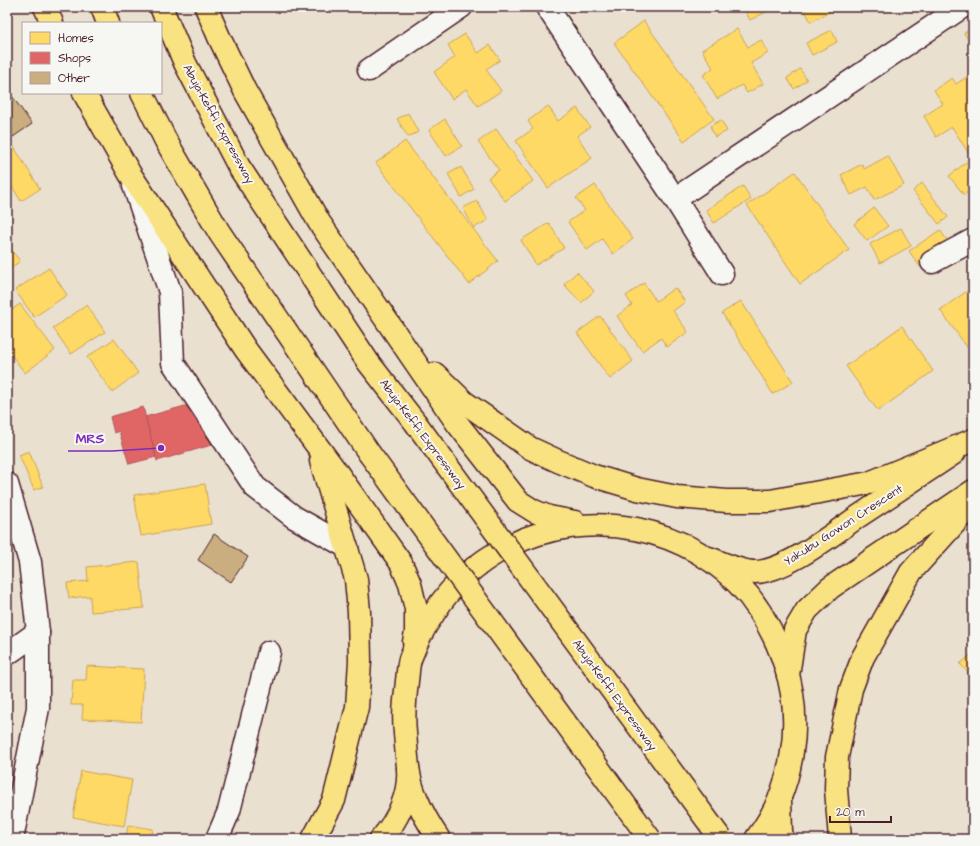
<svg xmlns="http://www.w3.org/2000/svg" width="980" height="846" font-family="'Architects Daughter',sans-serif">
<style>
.homes{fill:#ffd966;stroke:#c9a154}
.shops{fill:#e06666;stroke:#b35154}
.building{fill:#caae7f;stroke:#4a1f2b}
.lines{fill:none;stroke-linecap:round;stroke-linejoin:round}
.minor-casing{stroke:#4a1f2b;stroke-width:25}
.major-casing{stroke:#4a1f2b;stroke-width:25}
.highway-casing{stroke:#4a1f2b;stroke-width:25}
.minor{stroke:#f6f6f2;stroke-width:22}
.major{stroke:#f8e281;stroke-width:22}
.highway{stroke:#f8e281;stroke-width:22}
.highway-bridge-casing{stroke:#4a1f2b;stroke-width:25;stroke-linecap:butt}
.highway-bridge{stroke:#f8e281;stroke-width:22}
.labels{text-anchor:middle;stroke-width:4;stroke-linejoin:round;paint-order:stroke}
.street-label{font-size:12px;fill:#4a1f2b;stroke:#f6f6f2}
.leader{fill:none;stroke:#7b2cbf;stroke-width:1.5}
.callout-dot{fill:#7b2cbf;stroke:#f6f6f2;stroke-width:1.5}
.callout-label{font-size:13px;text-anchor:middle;font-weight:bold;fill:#7b2cbf;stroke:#f6f6f2;stroke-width:4;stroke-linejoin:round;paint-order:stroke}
</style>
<rect width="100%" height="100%" fill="#e9e0d0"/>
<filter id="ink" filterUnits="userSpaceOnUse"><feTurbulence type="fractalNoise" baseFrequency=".025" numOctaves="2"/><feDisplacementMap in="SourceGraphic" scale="8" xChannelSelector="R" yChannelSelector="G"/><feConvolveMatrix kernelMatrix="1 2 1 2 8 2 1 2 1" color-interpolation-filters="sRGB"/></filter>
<g filter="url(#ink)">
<g class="homes">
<polygon points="743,7 776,7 750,20"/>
<polygon points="803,7 839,7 811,22"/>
<polygon points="644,21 714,119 684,141 614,43"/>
<polygon points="973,28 973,47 964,33"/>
<polygon points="737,29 748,47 761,40 768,53 751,63 763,84 747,93 742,85 717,99 703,75 713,68 702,50"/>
<polygon points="832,30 837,42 812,55 806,43"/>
<polygon points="465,34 478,53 490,45 500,60 486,69 501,91 478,106 466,89 452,99 434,72 455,57 448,45"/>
<polygon points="800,69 807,80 794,89 787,78"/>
<polygon points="973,73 973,151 969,154 952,127 936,137 924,116 943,104 934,90 952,78 956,84"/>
<polygon points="548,106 558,121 577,108 590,127 577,136 592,158 548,188 516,141 533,129 528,121"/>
<polygon points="408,113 418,132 408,137 397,119"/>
<polygon points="445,119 462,146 446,156 429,130"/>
<polygon points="721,120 727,131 715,137 710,126"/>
<polygon points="496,129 533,181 505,201 488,178 499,170 478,142"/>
<polygon points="405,141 498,261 469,284 376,163"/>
<polygon points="14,147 40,189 21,201 7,178 7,151"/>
<polygon points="888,156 904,185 874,200 867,187 851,195 841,175 862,164 864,169"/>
<polygon points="973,157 973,188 964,195 949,176"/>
<polygon points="461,167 474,189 461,197 448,174"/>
<polygon points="795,172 849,250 800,284 747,205"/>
<polygon points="922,183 948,217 939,224 913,191"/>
<polygon points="595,185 633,239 613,254 602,239 587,250 568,222 585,210 576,198"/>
<polygon points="743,186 751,199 714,223 706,210"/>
<polygon points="477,201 488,220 474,228 463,208"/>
<polygon points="874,208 888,226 867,241 854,224"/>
<polygon points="549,223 564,248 536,265 521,240"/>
<polygon points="901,228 911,246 880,263 870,244"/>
<polygon points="940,230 950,245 920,267 909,251"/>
<polygon points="7,245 20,261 7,271"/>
<polygon points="49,268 67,295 34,317 15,290"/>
<polygon points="577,272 594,291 581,303 564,284"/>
<polygon points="644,283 656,301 675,288 685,302 673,311 688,332 667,347 661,338 642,351 617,316 632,305 626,296"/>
<polygon points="973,287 973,343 967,347 940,310"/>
<polygon points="741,301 793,382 773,394 722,313"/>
<polygon points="20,304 55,350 25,373 7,349 7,313"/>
<polygon points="87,305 105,332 71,354 53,328"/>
<polygon points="600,316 633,361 610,379 577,333"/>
<polygon points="902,326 933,371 878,411 846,366"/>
<polygon points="114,339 138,373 112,392 87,357"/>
<polygon points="29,451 43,487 34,490 19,455"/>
<polygon points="205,484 211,524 141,536 134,495"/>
<polygon points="139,562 144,608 91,612 90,596 69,598 67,583 88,581 87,567"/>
<polygon points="973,653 973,678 960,664"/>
<polygon points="87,666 144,669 141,722 82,719 83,705 71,705 73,680 86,680"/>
<polygon points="81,771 132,780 124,826 73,817"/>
<polygon points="128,825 153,829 151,839 126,839"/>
</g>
<g class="shops">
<polygon points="203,401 215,444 157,461 145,417"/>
<polygon points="143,407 156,457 129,464 119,431 114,433 110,417"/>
</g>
<g class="building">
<polygon points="7,89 32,124 13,137 7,128"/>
<polygon points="214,534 248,557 231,582 198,560"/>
</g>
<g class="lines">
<defs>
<g id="minor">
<polyline points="547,7 675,199 722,274"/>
<polyline points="369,70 461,7"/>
<polyline points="134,186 170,292 173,363 255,487 294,517 347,547"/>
<polyline points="675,199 962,7"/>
<polyline points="932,262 973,240"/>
<polyline points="7,484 30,562 38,632 38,708 12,839"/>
<polyline points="7,654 38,632"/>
<polyline points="217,839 229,811 269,652"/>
</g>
<g id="major">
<path d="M 709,558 C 723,563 740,572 755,572 C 785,572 834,533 859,516 C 891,495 922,474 954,453"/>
<polyline points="788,675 795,630 807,610 830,588 973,491"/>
<path d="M 381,839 C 398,820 410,794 408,769"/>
</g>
<g id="highway">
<polyline points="45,7 52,23"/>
<polyline points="102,7 108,23"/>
<polyline points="161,7 185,63 239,167 368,362 415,422"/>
<polyline points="206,7 219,37 245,91 319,222 457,423 518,501 534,511 549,517 575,522"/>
<polyline points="84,93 130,174 246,350 338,474 401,563 410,584 416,609 416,633 414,642"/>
<polyline points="142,93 166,141 219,232 369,453"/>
<polyline points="435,374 464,402 530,448 558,461 594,476 637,489 677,497 727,501 770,501 869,483 973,440"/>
<polyline points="780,800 781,832 783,839"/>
<polyline points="313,839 334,800 357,707 360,661 359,612 356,579 321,461"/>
<path d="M 439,839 C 430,826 422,812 416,797 C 407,778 407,754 405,733 C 403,714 405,700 407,681 C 408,674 408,666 410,659 C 416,643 424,627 434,613 C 452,584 478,562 507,547 C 588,505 691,525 749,596 C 765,617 777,640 785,665 C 804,722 793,791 756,839"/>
<polyline points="840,839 836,789 837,757 851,689 863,657 911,572 973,503"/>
</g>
</defs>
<use href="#minor" class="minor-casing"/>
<use href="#major" class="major-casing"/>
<use href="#highway" class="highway-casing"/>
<use href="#minor" class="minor"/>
<use href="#major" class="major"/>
<use href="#highway" class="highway"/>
<defs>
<g id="highway-bridge">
<polyline points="415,422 721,839"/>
<polyline points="369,453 650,839"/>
</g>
</defs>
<use href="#highway-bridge" class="highway-bridge-casing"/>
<use href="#highway-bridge" class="highway-bridge"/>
</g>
</g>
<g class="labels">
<g class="street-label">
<text transform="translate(219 124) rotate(61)" y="4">Abuja-Keffi Expressway</text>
<text transform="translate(423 434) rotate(53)" y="4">Abuja-Keffi Expressway</text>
<text transform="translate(843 525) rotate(-33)" y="4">Yakubu Gowon Crescent</text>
<text transform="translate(615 695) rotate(54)" y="4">Abuja-Keffi Expressway</text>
</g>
</g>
<path class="leader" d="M161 448L112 451H68"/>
<circle class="callout-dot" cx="161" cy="448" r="4"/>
<g class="callout-label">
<text x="90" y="443">MRS</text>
</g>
<rect width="980" height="846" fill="none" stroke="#f6f6f2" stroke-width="24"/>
<rect x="12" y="12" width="956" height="822" fill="none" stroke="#4a1f2b" stroke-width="1.5" filter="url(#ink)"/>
<rect x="22" y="22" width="140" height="72" fill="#f6f6f2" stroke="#b1a0a2"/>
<rect x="30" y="32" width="20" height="12" fill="#ffd966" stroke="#b1a0a2"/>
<text x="58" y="42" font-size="12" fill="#4a1f2b">Homes</text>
<rect x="30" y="52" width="20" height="12" fill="#e06666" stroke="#b1a0a2"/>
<text x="58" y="62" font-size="12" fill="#4a1f2b">Shops</text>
<rect x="30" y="72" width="20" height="12" fill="#caae7f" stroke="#b1a0a2"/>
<text x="58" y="82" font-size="12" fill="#4a1f2b">Other</text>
<path d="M830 816v6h61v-6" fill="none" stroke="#4a1f2b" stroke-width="2"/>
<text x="836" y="816" font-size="12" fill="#4a1f2b" stroke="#f6f6f2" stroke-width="3" paint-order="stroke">20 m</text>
</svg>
